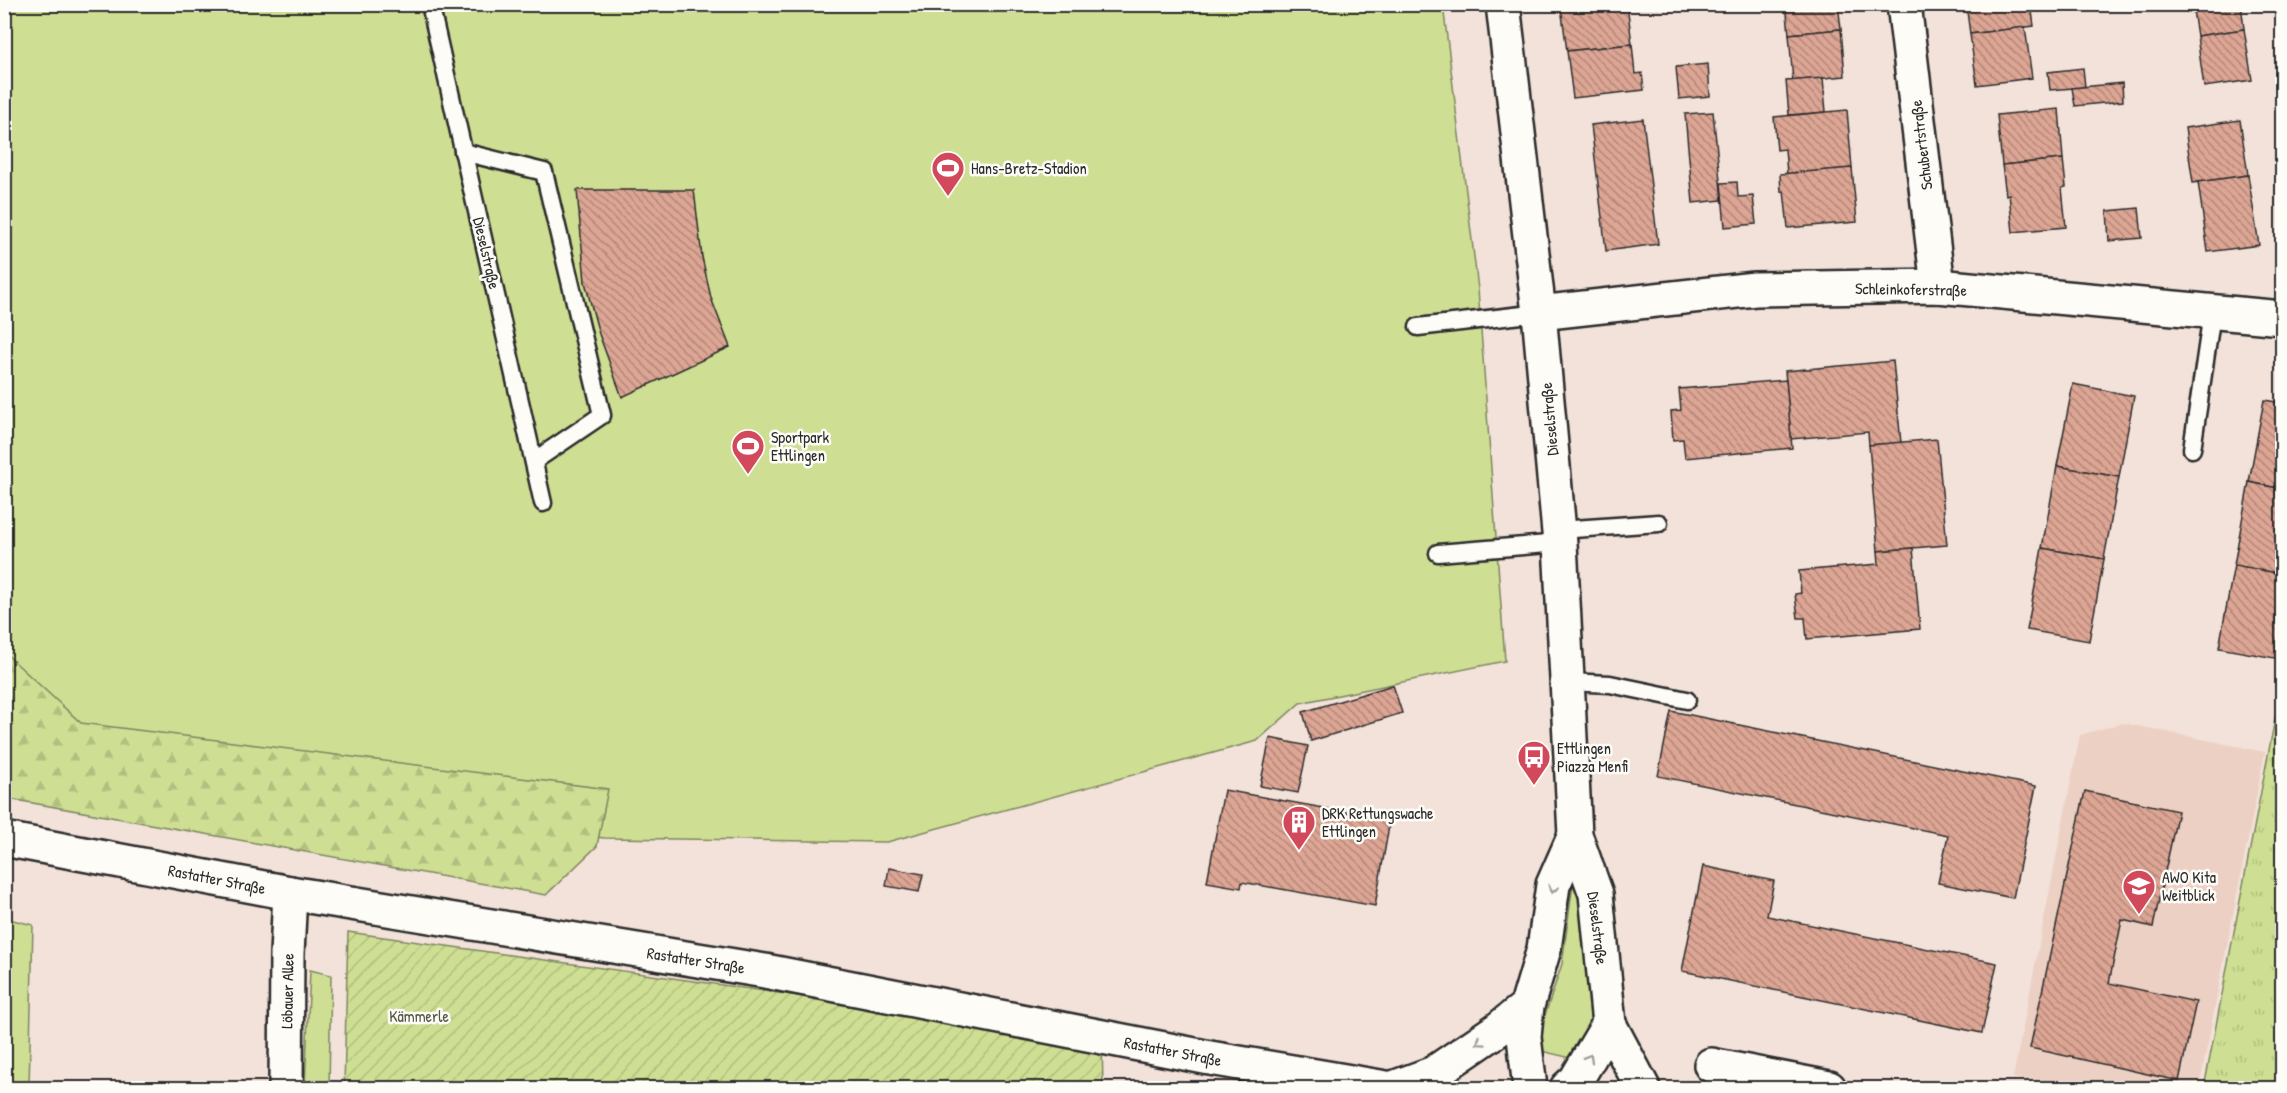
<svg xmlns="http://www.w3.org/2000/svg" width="2287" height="1093" font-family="'Patrick Hand',sans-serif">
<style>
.built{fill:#ecd0c4}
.grass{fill:#cedf93;stroke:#7c855f;stroke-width:1.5}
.forest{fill:url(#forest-firs);stroke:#7c855f;stroke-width:1.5}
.park{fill:url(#park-tufts);stroke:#7c855f;stroke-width:1.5}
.garden{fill:url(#garden-furrows);stroke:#7c855f;stroke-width:1.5}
.building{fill:url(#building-back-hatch);stroke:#2b2b2b;stroke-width:1.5}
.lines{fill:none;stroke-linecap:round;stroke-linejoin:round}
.lane-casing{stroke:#2b2b2b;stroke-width:21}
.street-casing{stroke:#2b2b2b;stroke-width:38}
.secondary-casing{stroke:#2b2b2b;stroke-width:38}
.lane{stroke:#fdfcf7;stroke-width:16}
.street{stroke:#fdfcf7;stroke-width:33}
.secondary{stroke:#fdfcf7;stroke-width:33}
.oneway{stroke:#9e9e9b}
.labels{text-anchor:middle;stroke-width:5;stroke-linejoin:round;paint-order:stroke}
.street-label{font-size:16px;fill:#2b2b2b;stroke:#fdfcf7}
.poi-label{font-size:16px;fill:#2b2b2b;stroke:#fdfcf7;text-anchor:start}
.park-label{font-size:16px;fill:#545845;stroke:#fdfcf7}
</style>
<defs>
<pattern id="forest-firs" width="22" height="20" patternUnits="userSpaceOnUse" patternTransform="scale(1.5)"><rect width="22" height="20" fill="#cedf93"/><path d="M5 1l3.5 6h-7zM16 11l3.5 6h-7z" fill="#b1c07f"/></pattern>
<pattern id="park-tufts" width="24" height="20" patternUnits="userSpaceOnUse" patternTransform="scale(1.5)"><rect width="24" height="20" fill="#cedf93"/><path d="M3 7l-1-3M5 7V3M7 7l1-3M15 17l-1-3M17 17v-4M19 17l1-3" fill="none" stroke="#b1c07f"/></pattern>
<pattern id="garden-furrows" width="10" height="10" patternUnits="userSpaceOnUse" patternTransform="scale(1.5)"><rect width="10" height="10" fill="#cedf93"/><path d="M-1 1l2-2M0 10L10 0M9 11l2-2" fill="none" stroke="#b1c07f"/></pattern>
<pattern id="building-back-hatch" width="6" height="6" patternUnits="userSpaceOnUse" patternTransform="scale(1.5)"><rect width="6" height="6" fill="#dca594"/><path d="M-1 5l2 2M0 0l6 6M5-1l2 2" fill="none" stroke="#b38779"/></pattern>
</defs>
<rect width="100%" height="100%" fill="#f3e2d9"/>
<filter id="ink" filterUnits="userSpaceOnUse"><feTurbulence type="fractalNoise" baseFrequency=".0167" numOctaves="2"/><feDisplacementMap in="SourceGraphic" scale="12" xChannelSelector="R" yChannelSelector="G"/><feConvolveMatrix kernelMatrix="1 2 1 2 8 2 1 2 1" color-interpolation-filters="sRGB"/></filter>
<g filter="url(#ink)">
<polygon class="built" points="2123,723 2265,752 2199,1088 2074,1088 2013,1078 2080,735"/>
<g class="grass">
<polygon points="4,5 1443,5 1478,289 1505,661 1300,703 1257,741 887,842 604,838 107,772 5,686"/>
<polygon points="1578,881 1594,1002 1590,1030 1575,1059 1537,1050 1538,1036 1562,964 1573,884"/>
<polygon points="5,918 33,925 29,1088 5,1088"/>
<polygon points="310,970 331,975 329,1088 305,1088"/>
</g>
<polygon class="forest" points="5,653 81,723 608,789 597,846 546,895 5,798"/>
<polygon class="park" points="2279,698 2282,698 2282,1088 2204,1088"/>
<polygon class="garden" points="348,932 1102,1039 1103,1088 344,1088"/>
<g class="building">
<polygon points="1579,4 1627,4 1632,44 1567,51 1561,7"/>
<polygon points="1786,4 1838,4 1841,29 1789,34"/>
<polygon points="1966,4 2031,4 2034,26 1970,34"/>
<polygon points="2192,4 2241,4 2244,29 2197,36"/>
<polygon points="2025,27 2032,78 1977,85 1970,34"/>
<polygon points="1841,29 1845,76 1793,81 1789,34"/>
<polygon points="2244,29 2252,80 2204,87 2197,36"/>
<polygon points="1632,44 1635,74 1642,73 1644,90 1573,98 1567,51"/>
<polygon points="1708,64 1710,96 1679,99 1676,67"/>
<polygon points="2083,68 2085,87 2050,90 2048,72"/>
<polygon points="1823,78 1826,112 1789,115 1786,81"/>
<polygon points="2122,83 2123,101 2075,106 2072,88"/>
<polygon points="2059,109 2063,159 2002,165 1997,115"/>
<polygon points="1847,110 1852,168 1787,174 1785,149 1777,150 1774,117"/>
<polygon points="1713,112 1722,200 1693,203 1685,114"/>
<polygon points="1643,119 1658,244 1606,251 1591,125"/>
<polygon points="2240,120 2248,175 2193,183 2185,128"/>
<polygon points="2063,159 2066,187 2062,188 2066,227 2013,232 2009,194 2006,195 2002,165"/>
<polygon points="1852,168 1857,222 1788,228 1784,191 1781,192 1780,174"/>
<polygon points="2248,175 2259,245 2208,252 2198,182"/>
<polygon points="1737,182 1738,197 1753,196 1756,224 1725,227 1721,183"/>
<polygon points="577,190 694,190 702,257 711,298 730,347 622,397 599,334 585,282"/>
<polygon points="2139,208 2142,238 2109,241 2107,211"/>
<polygon points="1893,361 1901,443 1869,445 1868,432 1791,439 1785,371"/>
<polygon points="1786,380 1792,448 1685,458 1683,439 1673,440 1671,411 1681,410 1679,389"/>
<polygon points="2073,384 2134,396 2119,477 2057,466"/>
<polygon points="2264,400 2282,403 2282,489 2249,482"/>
<polygon points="1937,439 1947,545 1878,551 1869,445"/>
<polygon points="2057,466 2119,477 2104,559 2042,548"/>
<polygon points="2249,482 2282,489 2282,574 2234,565"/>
<polygon points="1913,548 1920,629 1807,639 1805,618 1798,618 1795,594 1801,593 1799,571 1879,564 1878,551"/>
<polygon points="2042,548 2104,559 2089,641 2027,630"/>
<polygon points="2234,565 2282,574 2282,647 2280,659 2219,648"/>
<polygon points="1393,685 1402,713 1311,741 1303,712"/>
<polygon points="1671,711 2036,786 2013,898 1938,883 1948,835 1658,776"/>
<polygon points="1270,738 1308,746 1298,793 1260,786"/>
<polygon points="2282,783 2282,824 2275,823"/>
<polygon points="1224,790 1390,820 1375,906 1242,882 1241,888 1207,882"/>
<polygon points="2085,791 2178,811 2153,927 2122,920 2109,983 2196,1002 2179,1081 2030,1048"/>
<polygon points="1703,866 1774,881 1767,916 1997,963 1982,1033 1682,971"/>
<polygon points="889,868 923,874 919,892 886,886"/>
</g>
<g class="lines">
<defs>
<g id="lane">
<polyline points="430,4 543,503"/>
<polyline points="463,152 544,172 602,415 534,461"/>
<polyline points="1418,327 1539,313"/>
<polyline points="2192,449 2212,313"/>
<polyline points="1559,530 1659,523"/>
<polyline points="1438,553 1560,543"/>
<polyline points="1568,682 1610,684 1687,700"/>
</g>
<g id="street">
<polyline points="1904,4 1938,286"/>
<polyline points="1539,313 1755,289 1938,286 2282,318"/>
<polyline points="1711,1065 1829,1088"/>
<polyline points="286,1088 287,954 290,893"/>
</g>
<g id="secondary">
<polyline points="1503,4 1539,313 1560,543 1575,835 1596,894 1609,1024 1643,1088"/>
<polyline points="4,839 290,893 765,971 1210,1058 1386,1088"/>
<polyline points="1393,1088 1434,1073 1497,1030 1527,1006"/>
<polyline points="1530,1088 1524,1037 1527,1006 1544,949 1553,885 1575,835"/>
<polyline points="1567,1088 1576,1080 1609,1024"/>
</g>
</defs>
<use href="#lane" class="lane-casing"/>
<use href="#street" class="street-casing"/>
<use href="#secondary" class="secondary-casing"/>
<use href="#lane" class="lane"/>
<use href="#street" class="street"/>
<use href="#secondary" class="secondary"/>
</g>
<defs><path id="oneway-chevron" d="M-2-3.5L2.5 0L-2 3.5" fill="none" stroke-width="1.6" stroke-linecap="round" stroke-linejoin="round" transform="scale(1.5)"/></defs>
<g class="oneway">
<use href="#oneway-chevron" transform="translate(1553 889) rotate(102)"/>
<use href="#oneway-chevron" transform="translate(1480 1042) rotate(146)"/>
<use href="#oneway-chevron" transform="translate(1589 1058) rotate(-60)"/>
</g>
</g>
<defs>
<symbol id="stadium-pin" viewBox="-11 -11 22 30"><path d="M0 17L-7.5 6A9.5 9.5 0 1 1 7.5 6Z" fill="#d1495b" stroke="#fdfcf7"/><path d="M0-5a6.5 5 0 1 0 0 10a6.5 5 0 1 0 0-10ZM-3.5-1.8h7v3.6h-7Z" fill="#fff"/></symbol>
<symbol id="bus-pin" viewBox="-11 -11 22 30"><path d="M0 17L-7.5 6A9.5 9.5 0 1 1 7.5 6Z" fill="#d1495b" stroke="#fdfcf7"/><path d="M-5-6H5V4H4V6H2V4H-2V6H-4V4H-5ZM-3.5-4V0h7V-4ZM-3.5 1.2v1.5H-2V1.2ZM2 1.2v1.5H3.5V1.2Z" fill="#fff"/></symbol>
<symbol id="building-pin" viewBox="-11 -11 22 30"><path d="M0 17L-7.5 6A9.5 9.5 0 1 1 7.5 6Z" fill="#d1495b" stroke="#fdfcf7"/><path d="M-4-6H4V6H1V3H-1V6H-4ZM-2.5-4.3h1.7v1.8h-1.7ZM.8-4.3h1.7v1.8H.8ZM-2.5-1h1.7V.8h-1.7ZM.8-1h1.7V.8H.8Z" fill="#fff"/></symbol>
<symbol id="school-pin" viewBox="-11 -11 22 30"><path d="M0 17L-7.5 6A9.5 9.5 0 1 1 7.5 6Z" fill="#d1495b" stroke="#fdfcf7"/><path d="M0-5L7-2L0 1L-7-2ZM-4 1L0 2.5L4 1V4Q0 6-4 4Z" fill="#fff"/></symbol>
</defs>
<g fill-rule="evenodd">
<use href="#stadium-pin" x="929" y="149" width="38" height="52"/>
<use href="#stadium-pin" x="729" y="427" width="38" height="52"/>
<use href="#bus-pin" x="1515" y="738" width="38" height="52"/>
<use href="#building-pin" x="1280" y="803" width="38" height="52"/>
<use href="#school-pin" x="2120" y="867" width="38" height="52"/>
</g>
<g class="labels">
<g class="street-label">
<text transform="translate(1921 145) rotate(-97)" y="6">Schubertstraße</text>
<text transform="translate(487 253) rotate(77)" y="6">Dieselstraße</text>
<text transform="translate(1911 289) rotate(1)" y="6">Schleinkoferstraße</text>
<text transform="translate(1549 419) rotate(-95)" y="6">Dieselstraße</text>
<text transform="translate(217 879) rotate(11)" y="6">Rastatter Straße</text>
<text transform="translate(1598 928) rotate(83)" y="6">Dieselstraße</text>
<text transform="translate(696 960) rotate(9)" y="6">Rastatter Straße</text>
<text transform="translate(287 991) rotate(-89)" y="6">Löbauer Allee</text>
<text transform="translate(1173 1051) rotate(11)" y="6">Rastatter Straße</text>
</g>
<g class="poi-label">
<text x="971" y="174">Hans-Bretz-Stadion</text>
<text x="771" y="443">Sportpark<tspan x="771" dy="18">Ettlingen</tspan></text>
<text x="1557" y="754">Ettlingen<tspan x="1557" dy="18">Piazza Menfi</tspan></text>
<text x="1322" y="819">DRK Rettungswache<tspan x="1322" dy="18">Ettlingen</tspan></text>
<text x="2162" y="883">AWO Kita<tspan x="2162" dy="18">Weitblick</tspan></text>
</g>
<g class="park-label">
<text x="419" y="1022">Kämmerle</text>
</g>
</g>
<rect width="2287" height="1093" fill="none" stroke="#fdfcf7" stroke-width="24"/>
<rect x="12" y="12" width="2263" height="1069" fill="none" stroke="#2b2b2b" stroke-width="2" filter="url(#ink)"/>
</svg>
